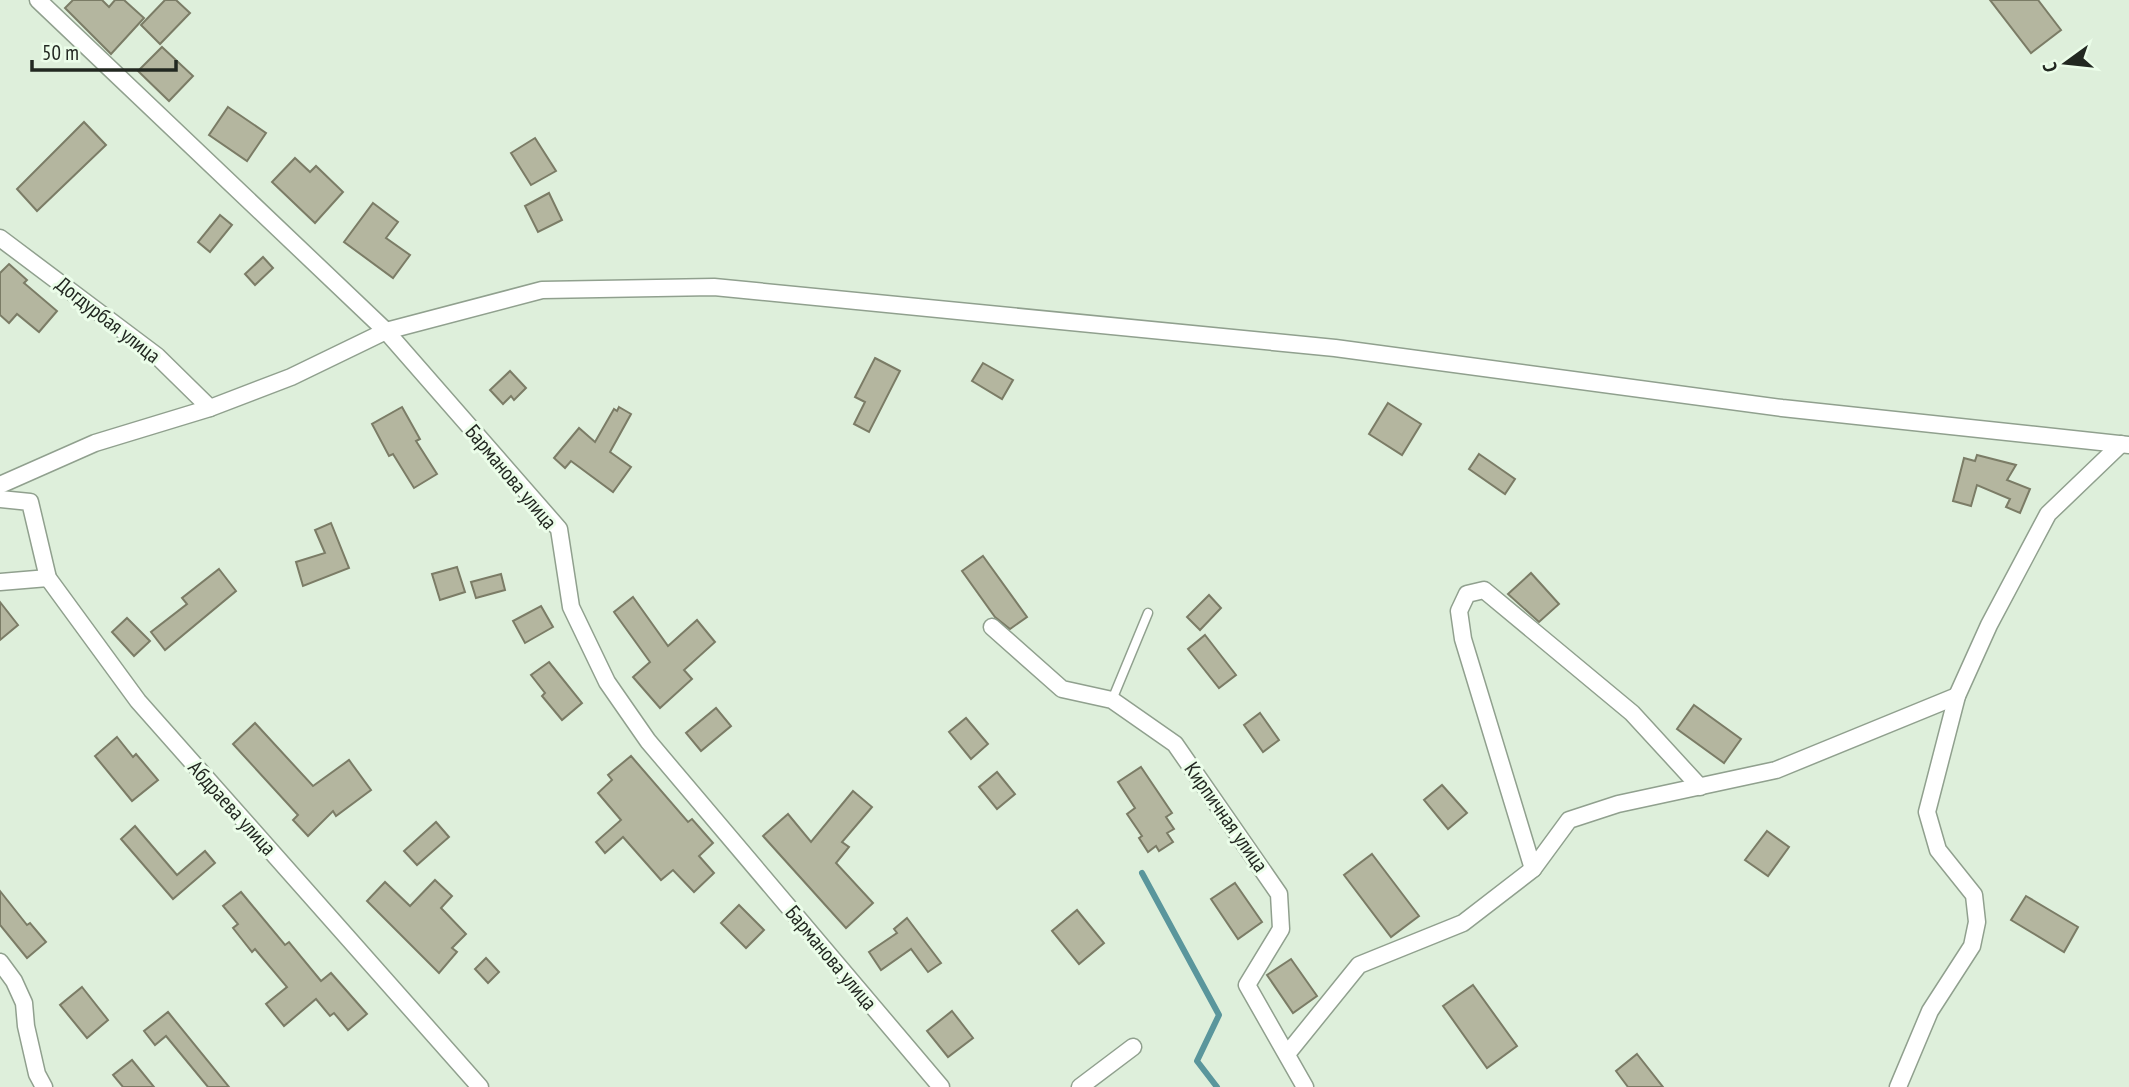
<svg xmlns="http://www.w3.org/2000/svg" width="2129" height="1087" font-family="'PT Sans Narrow',sans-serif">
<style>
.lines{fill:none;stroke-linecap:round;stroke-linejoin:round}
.stream{stroke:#5a969c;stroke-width:6}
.building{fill:#b4b69f;stroke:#7b7c66;stroke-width:2}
.lane-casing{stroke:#90a08e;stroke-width:11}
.street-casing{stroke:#90a08e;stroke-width:19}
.lane{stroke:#fff;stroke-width:8}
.street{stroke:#fff;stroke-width:16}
.labels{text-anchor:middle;stroke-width:6;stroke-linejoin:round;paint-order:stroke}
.street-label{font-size:21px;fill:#222821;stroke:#ebfde9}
</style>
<rect width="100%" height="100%" fill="#deefdb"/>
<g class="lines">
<polyline class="stream" points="1142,873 1219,1015 1197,1061 1217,1087"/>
</g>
<g class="building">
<polygon points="73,0 102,0 109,7 115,0 124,0 144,18 111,54 65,8"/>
<polygon points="165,0 176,0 190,13 160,44 141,25"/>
<polygon points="1990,0 2038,0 2061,30 2031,53"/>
<polygon points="162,47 193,76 169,101 138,71"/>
<polygon points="228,107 266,133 247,161 209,135"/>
<polygon points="84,122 106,145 37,211 17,189"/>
<polygon points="535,138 556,171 531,185 511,153"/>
<polygon points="295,158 310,172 316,166 343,192 315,223 272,182"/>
<polygon points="549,193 562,220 538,232 525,206"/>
<polygon points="373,203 398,222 386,238 410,255 393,278 344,242"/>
<polygon points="220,215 232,225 210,252 198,242"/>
<polygon points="263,257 273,268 255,285 245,274"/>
<polygon points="9,264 27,280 24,283 57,311 39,332 17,314 9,323 0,315 0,273"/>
<polygon points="875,358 900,371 869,432 854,424 865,402 855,397"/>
<polygon points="983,363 1013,380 1002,399 972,381"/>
<polygon points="510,371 526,388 514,400 511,396 503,404 490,390"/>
<polygon points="1388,403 1421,424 1402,455 1369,434"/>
<polygon points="402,407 420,439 416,441 437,474 414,488 393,454 389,456 372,424"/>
<polygon points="619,407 631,414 610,452 631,467 613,492 571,461 565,468 554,458 579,428 595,442 614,409 617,411"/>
<polygon points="1479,454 1515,479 1505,494 1469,469"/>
<polygon points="1977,455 2016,465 2007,480 2030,489 2020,513 2006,507 2010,499 1977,485 1971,506 1953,501 1964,458 1975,461"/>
<polygon points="331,523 349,568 303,586 296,562 325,553 315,530"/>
<polygon points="983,556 1027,617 1010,629 995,617 962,571"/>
<polygon points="457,567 465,592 440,600 432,574"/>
<polygon points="219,569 236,591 165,650 151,632 187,604 182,598"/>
<polygon points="1531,573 1559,604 1539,622 1508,594"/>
<polygon points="501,574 505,590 476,598 471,582"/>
<polygon points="1209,595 1221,608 1200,630 1187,617"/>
<polygon points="633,597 668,646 697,620 715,642 684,670 692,679 660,708 633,677 650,662 614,612"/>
<polygon points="0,602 18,625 0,640"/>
<polygon points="541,606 553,627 525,643 513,621"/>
<polygon points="127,618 150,641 134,656 112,632"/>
<polygon points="1205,635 1236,675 1219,688 1188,649"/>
<polygon points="549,662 582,703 562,720 542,696 545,693 531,675"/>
<polygon points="1694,705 1741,739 1724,763 1677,729"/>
<polygon points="716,708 731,726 701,751 686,733"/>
<polygon points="1260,713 1279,740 1263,752 1244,725"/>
<polygon points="966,718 988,744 971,759 949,732"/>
<polygon points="255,723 313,786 349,760 371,790 336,816 333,811 308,836 293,820 298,815 233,744"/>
<polygon points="117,737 133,757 136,754 158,780 132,801 95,756"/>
<polygon points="631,756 688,822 692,819 713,843 699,856 714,873 694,892 673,870 661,880 623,837 605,853 596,842 621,820 598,793 612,780 608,775"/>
<polygon points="1141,767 1172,813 1166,817 1174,829 1167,833 1173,842 1159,851 1156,846 1148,852 1139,838 1142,836 1127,814 1135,808 1118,782"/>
<polygon points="997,772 1015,794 997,809 979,787"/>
<polygon points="1442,785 1467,813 1448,829 1424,800"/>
<polygon points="853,791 872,807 842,842 849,847 836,863 873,903 846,928 763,836 788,814 811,842"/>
<polygon points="436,822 449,837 417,865 404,851"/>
<polygon points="135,826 177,875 205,851 215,863 173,899 121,839"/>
<polygon points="1767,831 1789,847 1768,876 1745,860"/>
<polygon points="1372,854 1419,916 1391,937 1344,875"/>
<polygon points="435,880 452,896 441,908 466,934 452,948 457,952 439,973 367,901 385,882 410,906"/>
<polygon points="1235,883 1262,922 1238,939 1211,899"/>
<polygon points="0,891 27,925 30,923 46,942 27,958 0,925"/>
<polygon points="241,892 285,945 289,942 321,981 331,973 367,1014 348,1030 334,1013 330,1016 316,999 284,1026 266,1004 287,987 255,949 252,952 233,928 238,924 223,906"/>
<polygon points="2026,896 2078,927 2064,952 2011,920"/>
<polygon points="739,905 764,930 746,948 721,923"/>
<polygon points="1077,910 1104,943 1079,964 1052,931"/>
<polygon points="907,918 941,963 928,972 911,949 881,970 869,952 897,933 894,929"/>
<polygon points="486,958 499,972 488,983 475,969"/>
<polygon points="1291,959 1317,996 1293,1013 1267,975"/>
<polygon points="1473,985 1517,1046 1487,1068 1443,1006"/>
<polygon points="82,987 108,1020 87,1038 60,1005"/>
<polygon points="952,1011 973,1038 948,1057 927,1031"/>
<polygon points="168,1012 229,1087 208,1087 166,1036 155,1045 144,1031"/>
<polygon points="1637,1054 1663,1087 1628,1087 1616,1071"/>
<polygon points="132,1060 154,1087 123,1087 113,1075"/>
</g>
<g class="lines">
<defs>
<polyline id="lane" points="1112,700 1148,613"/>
<g id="street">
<polyline points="38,0 386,331 559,529 571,607 607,682 648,741 941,1087"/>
<polyline points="0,238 157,356 210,408"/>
<polyline points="0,485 95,443 210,408 291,377 386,331 542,290 714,287 1335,348 1782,408 2129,445"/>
<polyline points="0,499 30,502 48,578 138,701 480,1087"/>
<polyline points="0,582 48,578"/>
<polyline points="992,627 1062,689 1112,700 1175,744 1279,894 1281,929 1247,985 1305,1087"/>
<polyline points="1533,869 1463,639 1459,611 1467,594 1484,590 1632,713 1700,787"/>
<polyline points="0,962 14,981 24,1003 26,1026 37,1074 44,1087"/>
<polyline points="1287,1054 1359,965 1463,923 1533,869 1569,820 1618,804 1776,770 1957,696"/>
<polyline points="1080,1087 1133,1047"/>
<polyline points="1898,1087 1930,1011 1972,946 1977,922 1974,895 1938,850 1927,812 1957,696 1989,625 2048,514 2121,444"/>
</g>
</defs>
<use href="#lane" class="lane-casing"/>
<use href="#street" class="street-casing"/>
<use href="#lane" class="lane"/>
<use href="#street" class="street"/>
</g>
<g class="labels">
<g class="street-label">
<text transform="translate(108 320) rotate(38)" y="7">Догдурбая улица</text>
<text transform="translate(511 477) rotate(50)" y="7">Барманова улица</text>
<text transform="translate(232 808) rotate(48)" y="7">Абдраева улица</text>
<text transform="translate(1226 817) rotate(55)" y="7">Кирпичная улица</text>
<text transform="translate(831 958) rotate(50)" y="7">Барманова улица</text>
</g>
</g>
<g transform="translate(2066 63) rotate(255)" stroke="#ebfde9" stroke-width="5" paint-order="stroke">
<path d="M0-5L12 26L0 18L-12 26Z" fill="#222821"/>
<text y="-10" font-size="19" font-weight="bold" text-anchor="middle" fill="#222821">С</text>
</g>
<path d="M32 60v10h144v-10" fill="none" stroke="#222821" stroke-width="3.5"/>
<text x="42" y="60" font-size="21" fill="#222821" stroke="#ebfde9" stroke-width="5" paint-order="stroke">50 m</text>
</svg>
